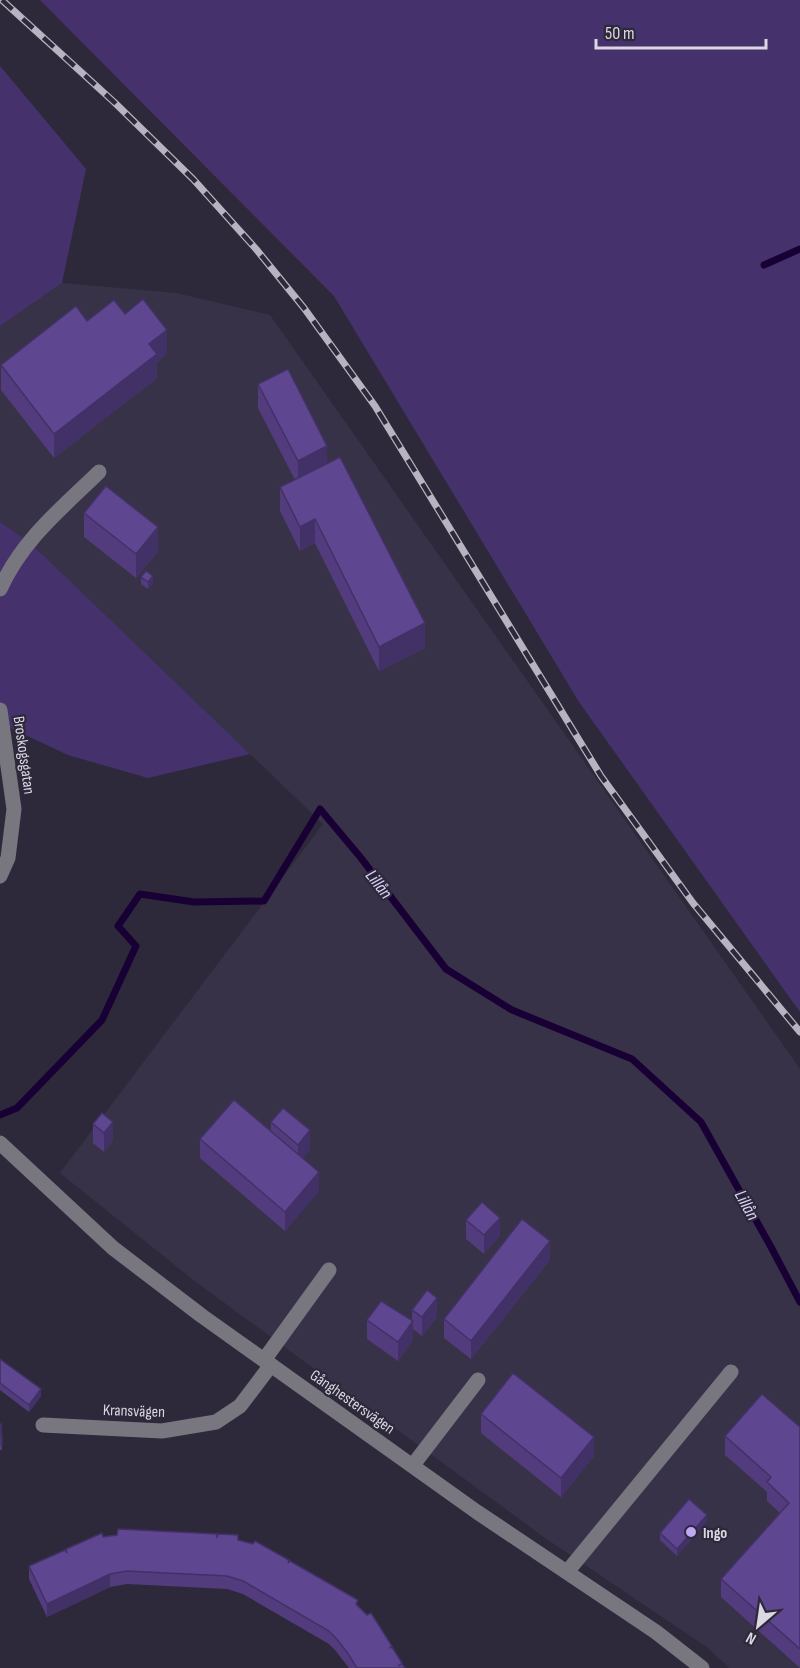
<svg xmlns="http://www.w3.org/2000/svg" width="800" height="1668" font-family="'Sofia Sans Condensed',sans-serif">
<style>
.built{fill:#383248}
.green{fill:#45326c}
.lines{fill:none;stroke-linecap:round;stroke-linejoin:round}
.stream{stroke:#180035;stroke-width:7}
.minor{stroke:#78767f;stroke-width:15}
.rail-casing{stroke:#b7b3c0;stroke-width:7}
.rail{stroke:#2e293a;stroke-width:4.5;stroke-dasharray:14;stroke-linecap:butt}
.wall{fill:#523c7d}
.shaded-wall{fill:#423166}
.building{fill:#5f4691;stroke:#423166;stroke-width:1.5}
.poi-dot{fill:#bea9f5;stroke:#2e293a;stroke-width:2}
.labels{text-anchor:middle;stroke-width:4.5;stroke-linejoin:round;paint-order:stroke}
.street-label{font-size:16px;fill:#dbd8e4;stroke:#2e293a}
.poi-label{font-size:16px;font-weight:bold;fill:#dbd8e4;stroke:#2e293a;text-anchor:start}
.water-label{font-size:18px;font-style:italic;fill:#dcd2fd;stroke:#2e293a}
</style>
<rect width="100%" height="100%" fill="#2e293a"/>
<polygon class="built" points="62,283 176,293 270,315 800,1069 800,1668 729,1668 708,1648 548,1540 196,1282 60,1173 323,824 43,555 22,537 0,522 0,326"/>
<g class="green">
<polygon points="40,0 800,0 800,1012 579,702 334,296"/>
<polygon points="0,66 86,169 62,283 0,326"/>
<polygon points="0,522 22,537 43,555 250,754 148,778 68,755 0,723"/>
</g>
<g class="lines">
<g class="stream">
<polyline points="764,265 800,249"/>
<polyline points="0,1115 17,1108 102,1020 136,946 118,926 140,894 194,902 264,901 320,809 361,858 446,969 512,1010 632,1059 701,1122 771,1247 800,1302"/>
</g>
<g class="minor">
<path d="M 0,589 C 23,539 61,509 99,472"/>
<polyline points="0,710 14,809 8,858 0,876"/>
<polyline points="0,1143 113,1248 202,1316 477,1512 656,1632 702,1668"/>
<polyline points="264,1360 329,1270"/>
<polyline points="43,1425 162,1431 216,1422 240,1406 271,1365"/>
<polyline points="413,1465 478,1380"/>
<polyline points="567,1572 731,1372"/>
</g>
<defs>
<polyline id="rail" points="2,0 114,102 193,179 256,249 304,308 375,406 601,776 693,903 800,1032"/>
</defs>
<use href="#rail" class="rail-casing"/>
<use href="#rail" class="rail"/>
</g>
<g class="wall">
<polygon points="125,314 167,354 157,362 157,378 54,458 1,390 1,365 87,321"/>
<polygon points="258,384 327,463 425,648 379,671 315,543 300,551 280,511 280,487 295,480 258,408"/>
<polygon points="84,513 158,551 136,578 84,537"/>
<polygon points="141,577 153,583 148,589 141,584"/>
<polygon points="271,1122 310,1149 303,1158 319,1191 285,1231 200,1158 200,1139 271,1131"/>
<polygon points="93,1124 113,1140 104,1152 93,1143"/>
<polygon points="466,1220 500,1236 484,1254 466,1239"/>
<polygon points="550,1260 471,1359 444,1338 444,1319"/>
<polygon points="412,1310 437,1317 422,1336 413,1329 413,1340 398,1361 367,1339 367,1320 412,1321"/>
<polygon points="0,1359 41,1396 29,1412 0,1390"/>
<polygon points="481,1414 594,1456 561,1497 481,1433"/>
<polygon points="0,1424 1,1424 2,1450 0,1450"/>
<polygon points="800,1427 800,1668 721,1597 721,1579 780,1513 767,1501 767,1492 725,1455 725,1436"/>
<polygon points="707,1521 677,1556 660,1540 660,1533"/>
<polygon points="103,1537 217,1538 238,1540 289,1562 358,1606 392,1647 405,1668 349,1668 335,1650 329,1644 243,1594 227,1589 127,1584 110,1587 47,1617 29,1579 29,1566"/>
</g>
<g class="shaded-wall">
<polygon points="167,330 167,354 157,362 157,378 54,458 54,434 149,344"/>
<polygon points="327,446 327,470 298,485 298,461"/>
<polygon points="315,519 315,543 300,551 300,527"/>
<polygon points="158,527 158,551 136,578 136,554"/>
<polygon points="153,576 153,583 148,589 148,582"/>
<polygon points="425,623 425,648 379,671 379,647"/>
<polygon points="113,1122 113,1140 104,1152 104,1133"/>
<polygon points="310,1130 310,1149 298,1164 298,1145"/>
<polygon points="319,1172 319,1191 285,1231 285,1212"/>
<polygon points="500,1218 500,1236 484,1254 484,1235"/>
<polygon points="550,1241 550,1260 471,1359 471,1341"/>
<polygon points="437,1298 437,1317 422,1336 422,1317"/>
<polygon points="413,1321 413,1340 398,1361 398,1342"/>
<polygon points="41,1389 41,1396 29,1412 29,1405"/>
<polygon points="594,1437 594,1456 561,1497 561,1478"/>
<polygon points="707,1515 707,1521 677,1556 677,1549"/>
<polygon points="110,1574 110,1587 47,1617 47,1604"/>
</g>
<g class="building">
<polygon points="143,299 167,330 149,344 157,354 54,434 1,365 76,306 87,321 114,300 125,314"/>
<polygon points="288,369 327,446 298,461 258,384"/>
<polygon points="340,457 425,623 379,647 315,519 300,527 280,487"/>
<polygon points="106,486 158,527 136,554 84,513"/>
<polygon points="146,571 153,576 148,582 141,577"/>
<polygon points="234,1100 319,1172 285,1212 200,1139"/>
<polygon points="283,1108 310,1130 298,1145 271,1122"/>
<polygon points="102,1113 113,1122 104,1133 93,1124"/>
<polygon points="482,1202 500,1218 484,1235 466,1220"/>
<polygon points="522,1219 550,1241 471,1341 444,1319"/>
<polygon points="427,1290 437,1298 422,1317 412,1310"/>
<polygon points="381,1301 413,1321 398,1342 367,1320"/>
<polygon points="0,1359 41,1389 29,1405 0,1383"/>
<polygon points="513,1373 594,1437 561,1478 481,1414"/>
<polygon points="762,1394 800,1427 800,1649 721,1579 789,1503 767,1482 771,1477 725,1436"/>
<polygon points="0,1424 1,1424 2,1444 0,1444"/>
<polygon points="689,1499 707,1515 677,1549 660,1533"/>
<polygon points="118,1529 217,1534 217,1538 218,1534 238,1535 238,1540 253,1544 255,1541 289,1560 288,1563 290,1561 358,1600 356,1604 367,1615 371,1613 392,1646 389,1648 392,1647 402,1663 398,1666 402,1664 405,1668 357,1668 347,1652 335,1637 329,1631 243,1581 227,1576 127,1571 110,1574 47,1604 29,1566 65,1550 67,1553 66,1549 102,1533 103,1537 117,1535"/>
</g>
<circle class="poi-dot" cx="691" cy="1532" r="6"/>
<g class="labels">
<g class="street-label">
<text transform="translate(25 755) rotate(82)" y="6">Broskogsgatan</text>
<text transform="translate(353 1401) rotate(35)" y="6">Gånghestersvägen</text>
<text transform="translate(134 1410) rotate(2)" y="6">Kransvägen</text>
</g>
<g class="poi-label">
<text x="703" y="1538">Ingo</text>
</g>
<g class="water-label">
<text transform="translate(379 884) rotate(52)" y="6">Lillån</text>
<text transform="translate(747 1205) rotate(61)" y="6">Lillån</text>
</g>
</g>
<g transform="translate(758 1626) rotate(209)" stroke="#2e293a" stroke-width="4.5" paint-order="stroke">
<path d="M0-4.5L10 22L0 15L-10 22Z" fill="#dbd8e4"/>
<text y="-9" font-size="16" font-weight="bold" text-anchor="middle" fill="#dbd8e4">N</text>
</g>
<path d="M596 39v9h170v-9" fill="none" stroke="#dbd8e4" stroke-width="3"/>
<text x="605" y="39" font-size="18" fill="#dbd8e4" stroke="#2e293a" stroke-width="4.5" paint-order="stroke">50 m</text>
</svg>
